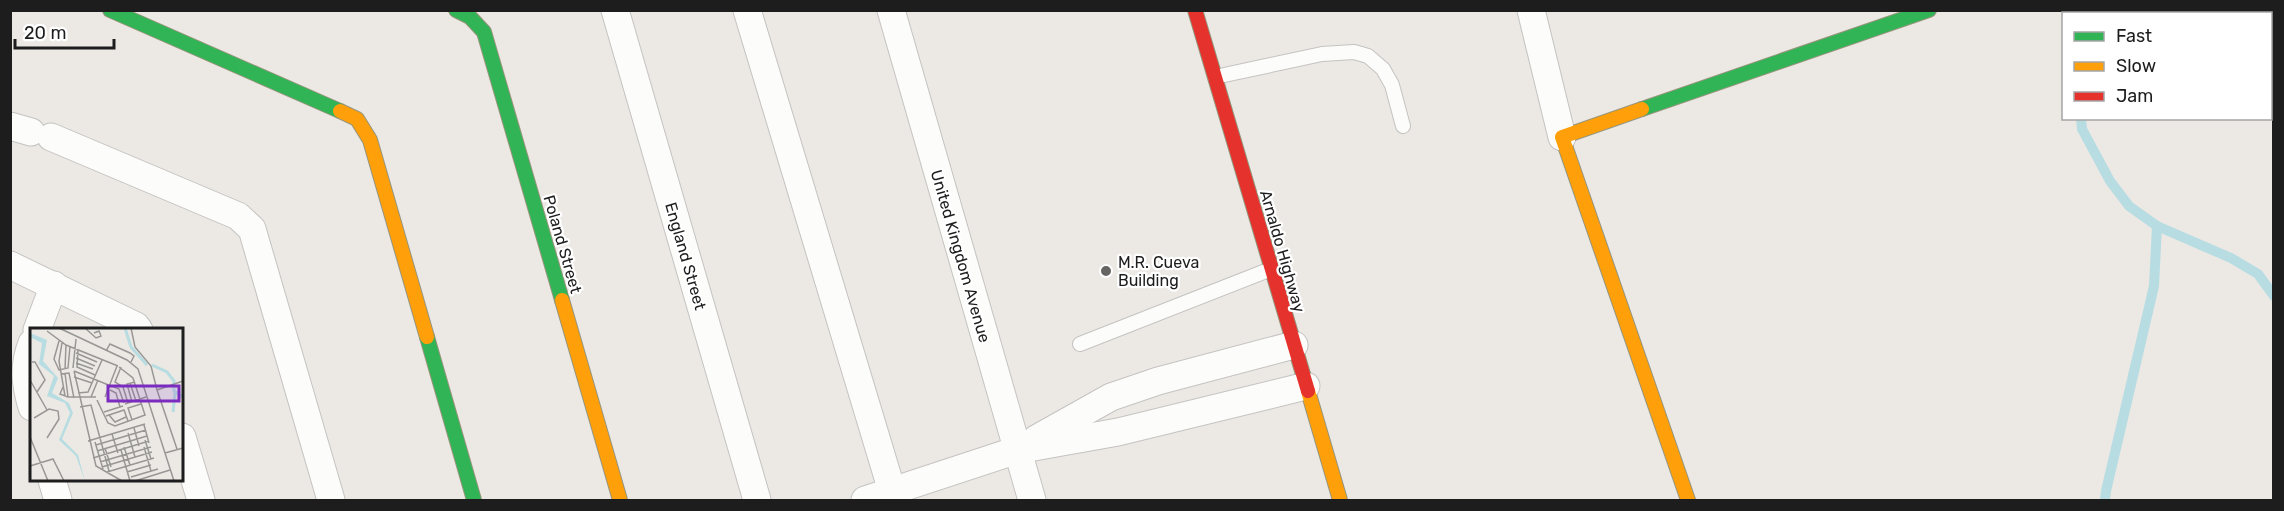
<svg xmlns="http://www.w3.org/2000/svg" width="2284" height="511" font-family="Rubik,sans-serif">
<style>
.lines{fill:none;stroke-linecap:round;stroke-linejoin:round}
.stream{stroke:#b7dce1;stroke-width:10}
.lane-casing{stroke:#c4c3c1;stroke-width:16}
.street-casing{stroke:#c4c3c1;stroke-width:29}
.fast-casing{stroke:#96957c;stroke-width:16}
.slow-casing{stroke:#96957c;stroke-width:16}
.jam-casing{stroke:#96957c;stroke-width:16}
.lane{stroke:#fcfcfb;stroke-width:14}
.street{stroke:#fcfcfb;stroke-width:27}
.fast{stroke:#30b455;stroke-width:14}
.slow{stroke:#ff9f0a;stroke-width:14}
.jam{stroke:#e5322d;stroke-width:14}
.poi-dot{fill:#656463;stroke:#fff;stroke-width:2}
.labels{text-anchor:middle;stroke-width:4.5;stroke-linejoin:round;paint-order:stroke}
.street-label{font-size:16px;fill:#1d1d1d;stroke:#fff}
.poi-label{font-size:16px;fill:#1d1d1d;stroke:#fff;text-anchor:start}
.inset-river{fill:none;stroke:#b7dce1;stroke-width:3}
.inset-road{fill:none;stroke:#999795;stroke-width:1.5}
.view{fill:#7b2cbf;fill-opacity:0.15;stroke:#7b2cbf;stroke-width:3}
.inset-edge{fill:none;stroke:#1d1d1d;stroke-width:3}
</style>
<rect width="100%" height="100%" fill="#ece9e5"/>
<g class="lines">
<g class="stream">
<polyline points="2074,10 2074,14"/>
<polyline points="2081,118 2082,129 2110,181 2129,206 2157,226 2231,258 2258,274 2274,296"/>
<polyline points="2105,500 2106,491 2154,286 2157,226"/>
</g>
<defs>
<g id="lane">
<polyline points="1215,77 1322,54 1354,52 1368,56 1383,69 1392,85 1403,126"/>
<polyline points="1080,344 1271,269"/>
</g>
<g id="street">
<polyline points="615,10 757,500"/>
<polyline points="747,10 892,491"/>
<polyline points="891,10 1032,500"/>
<polyline points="1531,10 1562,137"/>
<polyline points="10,126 31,132"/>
<polyline points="51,137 238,216 252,229 331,500"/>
<polyline points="10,265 136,326 139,330"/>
<polyline points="37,330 54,285"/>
<path d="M 32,343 C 23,366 25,384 32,407"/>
<polyline points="182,437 201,500"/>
<polyline points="1036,439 1111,397 1158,381 1294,345"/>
<polyline points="52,480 58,500"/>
<polyline points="865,500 1017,450 1118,432 1306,386"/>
</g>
<g id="fast">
<polyline points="110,10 340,111"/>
<polyline points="456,10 470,17 484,32 562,300"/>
<polyline points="1642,109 1929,10"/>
<polyline points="427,337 474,500"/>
</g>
<g id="slow">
<polyline points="1642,109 1562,137 1688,500"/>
<polyline points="340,111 357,119 370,140 427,337"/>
<polyline points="562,300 620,500"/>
<polyline points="1308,391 1340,500"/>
</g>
<polyline id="jam" points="1195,10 1308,391"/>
</defs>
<use href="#lane" class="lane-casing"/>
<use href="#street" class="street-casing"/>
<use href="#fast" class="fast-casing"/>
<use href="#slow" class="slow-casing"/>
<use href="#jam" class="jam-casing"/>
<use href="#lane" class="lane"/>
<use href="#street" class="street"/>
<use href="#fast" class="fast"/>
<use href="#slow" class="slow"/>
<use href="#jam" class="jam"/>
</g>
<circle class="poi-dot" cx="1106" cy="271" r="6"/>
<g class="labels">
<g class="street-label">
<text transform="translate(563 244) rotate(74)" y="6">Poland Street</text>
<text transform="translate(1283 251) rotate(74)" y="6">Arnaldo Highway</text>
<text transform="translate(686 256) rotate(74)" y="6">England Street</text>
<text transform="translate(961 256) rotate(74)" y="6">United Kingdom Avenue</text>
</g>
<g class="poi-label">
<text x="1118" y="268">M.R. Cueva<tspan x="1118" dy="18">Building</tspan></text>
</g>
</g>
<g transform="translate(30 328)">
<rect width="153" height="153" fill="#ece9e5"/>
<path d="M 0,5 L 17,12 L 13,33 L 28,50 L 22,65 L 39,75 L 43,85 L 32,111 L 48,127 L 55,153 L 46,128 L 29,112 L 40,85 L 35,75 L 17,68 L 24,48 L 9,36 L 12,15 L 0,9 Z" fill="#b7dce1"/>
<path class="inset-river" d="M 95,0 L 101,19 L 117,37M 122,37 L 137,44 L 144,53 L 144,63 L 153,69M 143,84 L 145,65"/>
<path class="inset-road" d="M 29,0 L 97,32 L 108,41 L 144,153M 55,0 L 66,10 L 71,8 L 69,3 L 64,5M 101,0 L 105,19 L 121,38 L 127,62M 17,3 L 36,17 L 88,38M 29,13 L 24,31 L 29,42 L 38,40 L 40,18M 32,15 L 29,33 L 35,68M 48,22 L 47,39 L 65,47M 76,23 L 80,16 L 100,25 L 104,28 L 101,34M 46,25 L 67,34M 46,30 L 65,38M 2,34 L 5,34 L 15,52 L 7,64M 46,35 L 63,41M 91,39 L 85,54 L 93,59 L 98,75M 43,40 L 46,11M 35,41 L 36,17M 44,43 L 66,138 L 92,153M 44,43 L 81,58M 35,45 L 38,69M 31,46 L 39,45 L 44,70M 44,49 L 62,55M 0,52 L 17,82M 100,55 L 106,73M 82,58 L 89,61 L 94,75M 33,59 L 30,66 L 38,69 L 66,69M 80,62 L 86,65 L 90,79M 48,65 L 58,64 L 72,32M 61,69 L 68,52M 75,69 L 87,38M 67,72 L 78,95 L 85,98 L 115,87 L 103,50 L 89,39M 102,74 L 97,56 L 105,54M 95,76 L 116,69M 50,79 L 61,77 L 79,143M 74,84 L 93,78M 79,87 L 85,94 L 96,89M 76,88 L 94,82 L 98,93M 4,90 L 19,81 L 28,83 L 29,91 L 17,110M 102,92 L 98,80 L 111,76M 114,97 L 119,115M 104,100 L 109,118M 98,105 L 105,129M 82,106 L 88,125M 0,109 L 18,153M 115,112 L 121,131M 58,113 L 115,96M 65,114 L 73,141M 66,117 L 116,102M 94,119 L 100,137M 114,119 L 121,143M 75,120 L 81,139M 147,121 L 127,62 L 153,53M 91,122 L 100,153M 67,123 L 117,108M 135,125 L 153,120M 63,130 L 119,113M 70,134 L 121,119M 0,138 L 23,131 L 34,153M 72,139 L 122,124M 77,144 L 124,130M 97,144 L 121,137M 101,149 L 128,141M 105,153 L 140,142"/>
<path class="view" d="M 78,58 L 149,58 L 149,73 L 78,73 Z"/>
<rect width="153" height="153" class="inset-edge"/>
</g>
<rect width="2284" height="511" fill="none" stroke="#1d1d1d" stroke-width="24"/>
<rect x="2062" y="12" width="210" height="108" fill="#ffffff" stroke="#a5a5a5" stroke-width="1.5"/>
<rect x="2074" y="32" width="30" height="9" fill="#30b455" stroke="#a5a5a5" stroke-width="1.5"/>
<text x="2116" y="42" font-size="18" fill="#1d1d1d">Fast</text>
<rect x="2074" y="62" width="30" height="9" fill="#ff9f0a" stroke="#a5a5a5" stroke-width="1.5"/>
<text x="2116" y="72" font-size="18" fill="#1d1d1d">Slow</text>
<rect x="2074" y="92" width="30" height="9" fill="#e5322d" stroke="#a5a5a5" stroke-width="1.5"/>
<text x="2116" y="102" font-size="18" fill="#1d1d1d">Jam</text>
<path d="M15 39v9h99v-9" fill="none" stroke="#1d1d1d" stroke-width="3"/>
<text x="24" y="39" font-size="18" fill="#1d1d1d" stroke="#ffffff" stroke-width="4.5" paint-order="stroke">20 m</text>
</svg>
